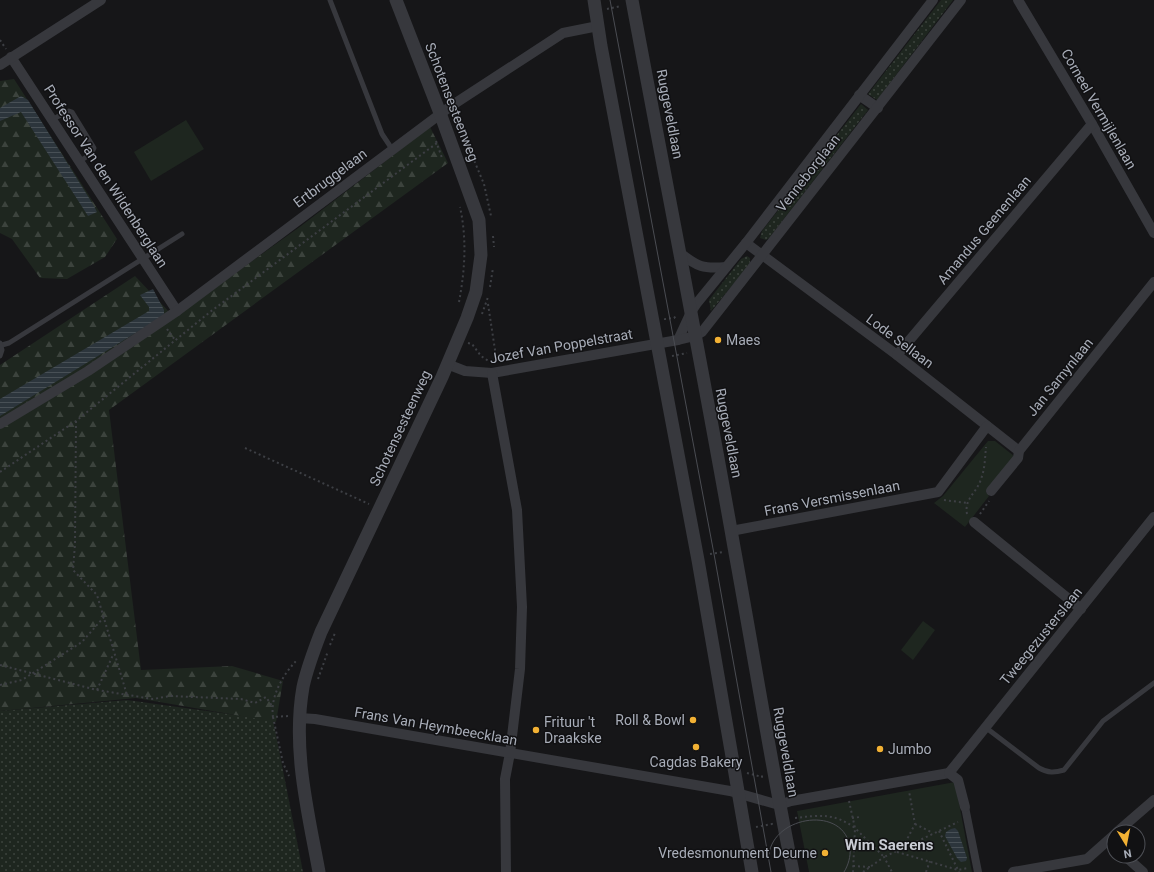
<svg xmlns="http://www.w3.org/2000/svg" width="1154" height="872" font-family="Roboto,sans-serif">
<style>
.grass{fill:url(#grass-dots)}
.forest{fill:url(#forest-firs)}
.green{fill:#1e261f}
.water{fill:url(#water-rules)}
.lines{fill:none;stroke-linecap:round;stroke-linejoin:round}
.path{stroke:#3d3f44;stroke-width:2;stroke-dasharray:2 3;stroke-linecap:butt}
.service{stroke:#37383d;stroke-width:5}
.pedestrian{stroke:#37383d;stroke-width:8}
.minor{stroke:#37383d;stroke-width:10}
.tertiary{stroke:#37383d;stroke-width:13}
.tram{stroke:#4a4c52;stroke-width:1}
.poi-dot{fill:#f2b134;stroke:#111113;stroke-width:1.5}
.labels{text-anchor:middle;stroke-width:3;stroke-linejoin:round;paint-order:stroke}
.street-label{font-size:14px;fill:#a8adb8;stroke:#111113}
.poi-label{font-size:14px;fill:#a8adb8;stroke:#111113;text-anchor:start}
.neighbourhood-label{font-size:15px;font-weight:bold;fill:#c9ccd4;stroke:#111113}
</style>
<defs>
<pattern id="grass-dots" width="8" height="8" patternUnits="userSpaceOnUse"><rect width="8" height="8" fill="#1e261f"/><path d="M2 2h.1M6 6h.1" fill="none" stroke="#3c433d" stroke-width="1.8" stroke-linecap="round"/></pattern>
<pattern id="forest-firs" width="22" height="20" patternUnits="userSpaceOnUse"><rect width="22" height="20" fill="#1e261f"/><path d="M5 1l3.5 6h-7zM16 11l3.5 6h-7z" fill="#3c433d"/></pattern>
<pattern id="water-rules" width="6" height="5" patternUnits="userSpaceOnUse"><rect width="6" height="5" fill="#2c353c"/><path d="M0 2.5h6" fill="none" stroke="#485056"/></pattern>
</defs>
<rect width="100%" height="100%" fill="#161618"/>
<g class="grass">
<polygon points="941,0 953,0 877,100 868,94"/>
<polygon points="861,104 868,110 769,238 766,240 760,238 762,231"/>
<polygon points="747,256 750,258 750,262 749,265 711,311 709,300 741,259"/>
<polygon points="127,700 273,720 303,872 0,872 0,711"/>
</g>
<g class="forest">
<polygon points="14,79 117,239 105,257 67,279 40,278 12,239 0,233 0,81"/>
<polygon points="430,127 448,163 109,410 141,670 232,666 283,681 276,722 136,698 0,711 0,365 135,276 174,317 301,226"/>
</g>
<g class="green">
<polygon points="186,120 204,149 151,181 134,152"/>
<polygon points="988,441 995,441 1014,456 986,492 989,496 965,527 934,503 943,496"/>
<polygon points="923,621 935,630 913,660 901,650"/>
<polygon points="955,782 972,872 809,872 797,811"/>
</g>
<g class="water">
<polygon points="21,96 28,100 94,206 97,212 88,216 21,112 0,121 0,108"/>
<polygon points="153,289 164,310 164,314 160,318 0,416 0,399 149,311 149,307 140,295"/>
<polygon points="955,828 958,831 967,858 966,861 961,862 957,858 945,836 946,832 951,829"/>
</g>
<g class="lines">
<g class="path">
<polyline points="607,9 621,6"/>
<polyline points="0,40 6,49"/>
<polyline points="439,74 445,88"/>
<polyline points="455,115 484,184 491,216"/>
<polyline points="436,141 442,158"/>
<polyline points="493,236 494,247"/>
<polyline points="490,287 493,268"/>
<path d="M 459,302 C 465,270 467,239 460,207"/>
<polyline points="488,304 497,363"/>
<polyline points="482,314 488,297"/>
<polyline points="665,320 665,319 674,318 677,315"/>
<polyline points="167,329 175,340"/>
<polyline points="468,343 472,344 481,356 490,362"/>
<polyline points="672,356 687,353"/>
<polyline points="76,421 75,544 73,570 97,595 127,695"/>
<polyline points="245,448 369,504"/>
<polyline points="0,472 76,421 210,312 437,143"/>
<polyline points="944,500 967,503"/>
<path d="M 967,514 C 964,498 977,493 981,479 C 985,469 985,457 986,447"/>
<polyline points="980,514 989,501"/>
<polyline points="710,554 723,552"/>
<polyline points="330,645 335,633"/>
<polyline points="0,665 97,690 153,699 170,696 241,699 255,703 266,697 272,706"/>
<polyline points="318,679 328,651"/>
<polyline points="0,685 22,680 82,642 104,617"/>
<polyline points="97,690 113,655"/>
<path d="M 288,716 L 273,717 C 270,696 283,675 296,661"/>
<polyline points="273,717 283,763 289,776"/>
<polyline points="747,773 762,777 762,775"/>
<polyline points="849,801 855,828 884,857 958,822"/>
<path d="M 795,818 C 820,815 834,813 855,828 L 853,872"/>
<polyline points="852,818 860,817"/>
<polyline points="915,824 933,833"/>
<polyline points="756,827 772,824 771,823"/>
<polyline points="939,831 959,872"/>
<polyline points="903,847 915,824 909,791"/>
<polyline points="897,852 958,870 968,868"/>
<polyline points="853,866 870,867"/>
<polyline points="863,872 884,857 892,872"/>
<polyline points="926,872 930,861"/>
</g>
<g class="service">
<polyline points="330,0 382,134 392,149"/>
<polyline points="53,119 69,111 72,112 94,148 91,154 80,161"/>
<polyline points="2,345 9,343 182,234"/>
<polyline points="0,356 2,350 0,343"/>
<path d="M 985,727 L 1039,768 C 1048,773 1054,773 1064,770 L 1103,721 L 1154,683"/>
</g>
<polyline class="pedestrian" points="965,807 978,872"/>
<g class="minor">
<polyline points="1018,0 1092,124 1154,233"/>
<polyline points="11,57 177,311"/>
<polyline points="0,65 101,0"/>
<polyline points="859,95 878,108"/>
<polyline points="746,243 897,355 1019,451"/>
<path d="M 680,253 C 698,267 703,269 726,267"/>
<polyline points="678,340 691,312 697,303 746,243 933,0"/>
<polyline points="897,355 1092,124"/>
<polyline points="447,364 465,371 492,373 678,340 695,336 702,332 961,0"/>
<polyline points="492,373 517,510 522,607 520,669 510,753 505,779 506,872"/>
<polyline points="0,424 88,371 177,311 451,106 563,33 598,26"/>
<polyline points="991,491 1018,458 1019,451 1154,282"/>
<polyline points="974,522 1081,609"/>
<polyline points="731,531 938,492 987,426"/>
<polyline points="299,718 315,719 730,791 779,805 791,801 949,773"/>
<polyline points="949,773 1154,517"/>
<polyline points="949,773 958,780 965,807"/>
<polyline points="1117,832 1154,800"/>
<polyline points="1125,856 1143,872"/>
<polyline points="1013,872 1087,859 1114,835"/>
</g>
<g class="tertiary">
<polyline points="594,0 601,46 698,560 752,872"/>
<path d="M 632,0 C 666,183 702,365 734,547 C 754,656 771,764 793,872"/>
<path d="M 319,872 C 308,812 292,749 303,687 C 307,668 314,650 321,632 L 442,377 L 467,318 L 476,292 L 481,255 L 479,220 L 440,113 L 396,0"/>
</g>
<g class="tram">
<polyline points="610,0 714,554 771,872"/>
<path d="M 769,854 C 774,815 845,805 850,848 C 851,856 848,866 844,872"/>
</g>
</g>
<g class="poi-dot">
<circle cx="718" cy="340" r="4"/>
<circle cx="693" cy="720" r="4"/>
<circle cx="536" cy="730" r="4"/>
<circle cx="696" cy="747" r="4"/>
<circle cx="880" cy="749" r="4"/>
<circle cx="825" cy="853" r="4"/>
</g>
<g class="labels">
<g class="street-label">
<text transform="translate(452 102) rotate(69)" y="5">Schotensesteenweg</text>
<text transform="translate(1099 109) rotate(60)" y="5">Corneel Vermijlenlaan</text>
<text transform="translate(670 114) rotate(79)" y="5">Ruggeveldlaan</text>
<text transform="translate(808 173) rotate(-52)" y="5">Venneborglaan</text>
<text transform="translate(106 176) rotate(57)" y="5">Professor Van den Wildenberglaan</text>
<text transform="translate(330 178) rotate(-37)" y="5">Ertbruggelaan</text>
<text transform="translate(984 230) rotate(-50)" y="5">Amandus Geenenlaan</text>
<text transform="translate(900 341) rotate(37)" y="5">Lode Sellaan</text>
<text transform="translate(561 346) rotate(-10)" y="5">Jozef Van Poppelstraat</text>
<text transform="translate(1060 377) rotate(-51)" y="5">Jan Samynlaan</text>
<text transform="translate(400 428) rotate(-65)" y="5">Schotensesteenweg</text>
<text transform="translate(729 433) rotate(79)" y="5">Ruggeveldlaan</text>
<text transform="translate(832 498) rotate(-11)" y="5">Frans Versmissenlaan</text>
<text transform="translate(1041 636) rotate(-51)" y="5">Tweegezusterslaan</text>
<text transform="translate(436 726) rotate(10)" y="5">Frans Van Heymbeecklaan</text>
<text transform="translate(786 752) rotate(80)" y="5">Ruggeveldlaan</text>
</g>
<g class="poi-label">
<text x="726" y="345">Maes</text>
<text x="685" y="725" text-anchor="end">Roll &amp; Bowl</text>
<text x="544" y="727">Frituur 't<tspan x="544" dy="16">Draakske</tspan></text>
<text x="888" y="754">Jumbo</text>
<text x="696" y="767" text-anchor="middle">Cagdas Bakery</text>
<text x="817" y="858" text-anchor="end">Vredesmonument Deurne</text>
</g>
<g class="neighbourhood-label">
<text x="889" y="850">Wim Saerens</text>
</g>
</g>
<g transform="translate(1126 844) rotate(170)"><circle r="19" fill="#111113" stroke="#4d4f55"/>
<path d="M0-3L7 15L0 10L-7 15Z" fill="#f2b134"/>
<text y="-6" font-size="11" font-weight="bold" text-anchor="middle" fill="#a8adb8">N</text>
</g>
</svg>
